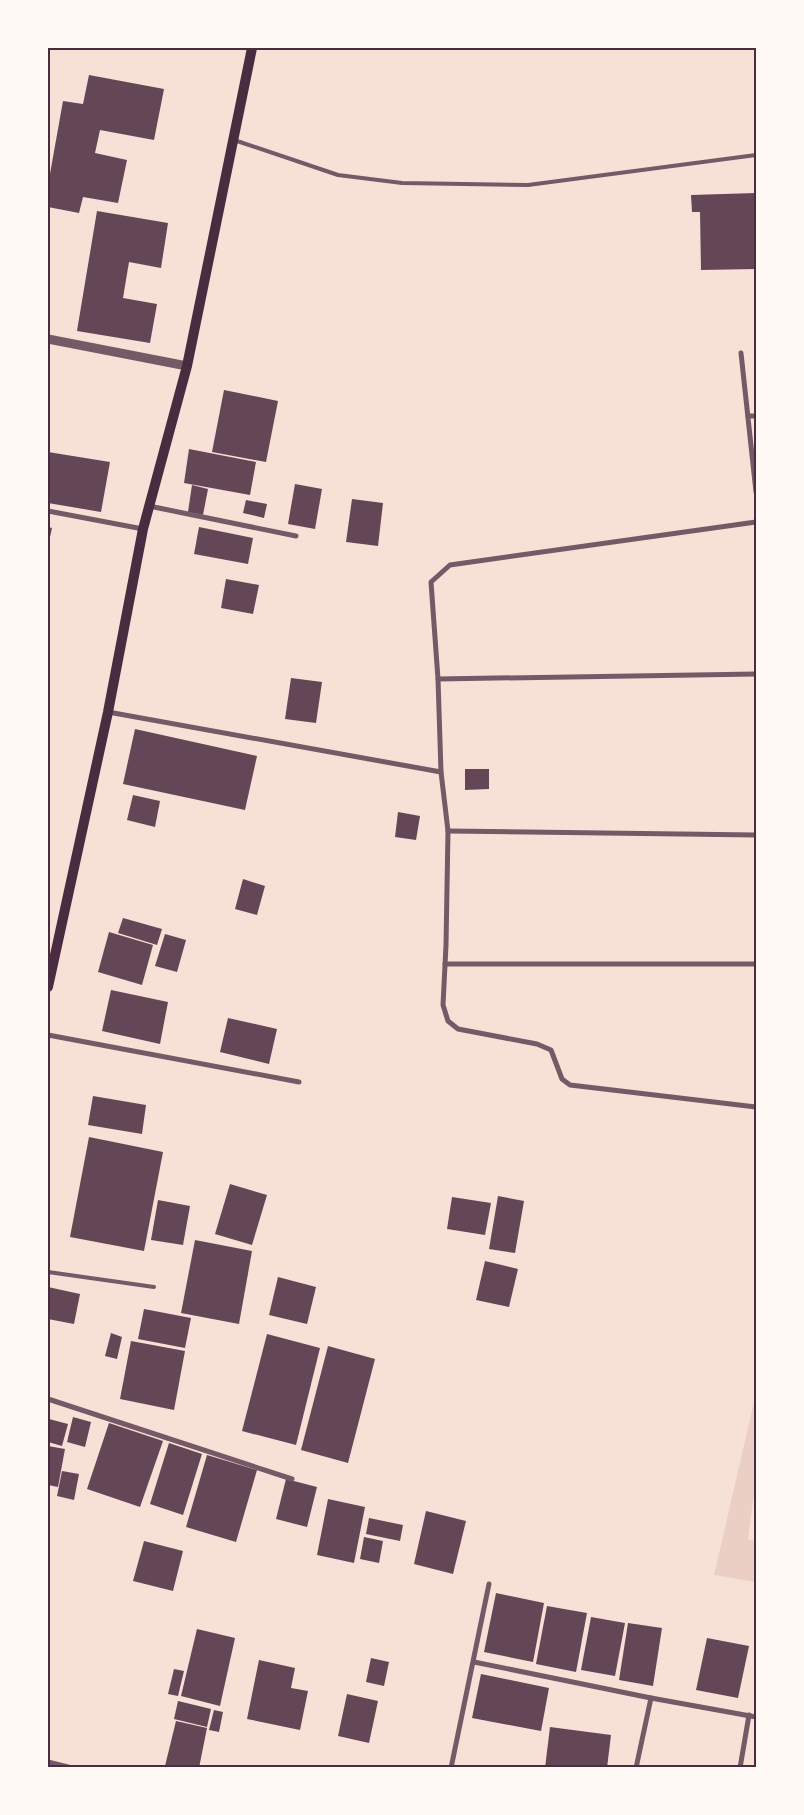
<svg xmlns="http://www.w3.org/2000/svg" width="804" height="1815" font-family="Literata,serif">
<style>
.green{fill:#ebcfc5}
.building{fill:#644757}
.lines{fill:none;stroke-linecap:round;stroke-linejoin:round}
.service{stroke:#755966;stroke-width:4}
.minor{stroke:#755966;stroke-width:5}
.tertiary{stroke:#755966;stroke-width:9}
.secondary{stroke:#4a2c40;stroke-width:10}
.neatline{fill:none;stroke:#4a2c40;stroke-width:2}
</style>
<rect width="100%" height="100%" fill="#f7e1d7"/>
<polygon class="green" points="756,1393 756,1495 754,1495 748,1539 756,1541 756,1582 714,1575"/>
<g class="building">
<polygon points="89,75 164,89 154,140 100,130 95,153 127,160 118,203 83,197 79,213 48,207 48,185 63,101 83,104"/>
<polygon points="756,193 756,269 701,270 700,212 692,212 691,195"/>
<polygon points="97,211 168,223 161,268 129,262 123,298 157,304 150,343 77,331"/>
<polygon points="224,390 278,401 266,462 212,452"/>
<polygon points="189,449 256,462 250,495 184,483"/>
<polygon points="48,452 110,462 101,512 48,503"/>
<polygon points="295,484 322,489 315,529 288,524"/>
<polygon points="192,485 208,489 203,515 188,512"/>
<polygon points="352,499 383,503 378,546 346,542"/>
<polygon points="246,500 267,504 264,518 243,513"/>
<polygon points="48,527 52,528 48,546"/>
<polygon points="199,527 253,538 248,564 194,554"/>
<polygon points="226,579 259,585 253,614 221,608"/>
<polygon points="291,678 322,682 316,723 285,719"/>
<polygon points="135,729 257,756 245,810 123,784"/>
<polygon points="465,769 489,769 489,789 465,790"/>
<polygon points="133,795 160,801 155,827 127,820"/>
<polygon points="398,812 420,816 416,840 395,837"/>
<polygon points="243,879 265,886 257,915 235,909"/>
<polygon points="123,918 162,929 157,945 118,933"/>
<polygon points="109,932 153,945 142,985 98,972"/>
<polygon points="165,934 186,940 177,972 155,966"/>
<polygon points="111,990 168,1002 160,1044 102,1031"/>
<polygon points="228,1018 277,1029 269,1064 220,1052"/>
<polygon points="93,1096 146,1105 142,1134 88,1125"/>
<polygon points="89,1137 163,1152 144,1251 70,1237"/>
<polygon points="230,1184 267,1195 252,1245 215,1234"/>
<polygon points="498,1196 524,1201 515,1253 489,1249"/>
<polygon points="452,1197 491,1203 485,1235 447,1229"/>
<polygon points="158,1200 190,1206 183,1245 151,1240"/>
<polygon points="195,1240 252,1251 239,1324 181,1313"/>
<polygon points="485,1261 518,1269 509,1307 476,1300"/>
<polygon points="278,1277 316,1287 307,1324 269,1315"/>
<polygon points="48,1287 80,1294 74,1324 48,1319"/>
<polygon points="144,1309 191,1318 185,1348 138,1339"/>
<polygon points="111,1333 122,1337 117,1359 105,1356"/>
<polygon points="267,1334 320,1348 296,1445 242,1431"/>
<polygon points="131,1341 185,1351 174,1410 120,1399"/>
<polygon points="328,1346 375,1359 348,1463 301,1450"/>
<polygon points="73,1417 91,1422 85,1447 67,1442"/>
<polygon points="49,1419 68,1424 62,1446 48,1442"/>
<polygon points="109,1423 163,1441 140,1507 87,1489"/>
<polygon points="169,1443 202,1454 183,1515 150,1504"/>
<polygon points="48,1446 65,1449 58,1487 48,1485"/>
<polygon points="207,1455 257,1470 236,1542 186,1527"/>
<polygon points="62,1471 79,1474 74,1500 57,1496"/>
<polygon points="286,1479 317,1487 307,1527 276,1519"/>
<polygon points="328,1499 365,1507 354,1563 317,1555"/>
<polygon points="426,1511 466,1521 453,1574 414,1564"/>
<polygon points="369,1518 403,1525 400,1541 366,1534"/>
<polygon points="364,1537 383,1541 379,1563 360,1559"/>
<polygon points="144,1541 183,1551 173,1591 133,1581"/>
<polygon points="496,1593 544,1603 533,1662 484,1652"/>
<polygon points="547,1606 587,1613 576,1672 536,1664"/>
<polygon points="591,1617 625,1623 615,1676 581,1670"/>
<polygon points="628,1623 662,1628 653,1686 619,1680"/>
<polygon points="197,1629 235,1638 220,1706 181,1696"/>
<polygon points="707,1638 749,1646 738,1698 696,1690"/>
<polygon points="371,1658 389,1662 384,1686 366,1682"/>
<polygon points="259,1660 295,1668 291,1688 308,1691 300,1730 247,1719"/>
<polygon points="174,1669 184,1671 178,1696 168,1694"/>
<polygon points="481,1674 549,1688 541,1731 472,1718"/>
<polygon points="347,1694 378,1701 369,1743 338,1736"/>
<polygon points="178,1701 211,1709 207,1727 174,1719"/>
<polygon points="214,1710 223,1712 219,1732 209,1730"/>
<polygon points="176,1721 207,1728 199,1768 165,1766"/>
<polygon points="550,1727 611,1735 607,1768 545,1768"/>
</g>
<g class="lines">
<g class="service">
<polyline points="234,140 338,175 402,183 528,185 756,155"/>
<polyline points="48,1272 154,1287"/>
</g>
<g class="minor">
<polyline points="741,353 756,492"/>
<polyline points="748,416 756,416"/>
<polyline points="149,506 296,536"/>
<polyline points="48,511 143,529"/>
<polyline points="756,522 450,565 431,582 438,679 441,772 448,831 446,945 443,1005 448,1021 458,1029 537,1044 551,1050 562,1079 570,1085 756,1107"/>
<polyline points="438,679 756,674"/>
<polyline points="108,712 441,772"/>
<polyline points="448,831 756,835"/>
<polyline points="445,964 756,964"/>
<polyline points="48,1035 299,1082"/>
<polyline points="48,1399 292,1479"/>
<polyline points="474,1662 651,1698 756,1717"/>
<polyline points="48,1762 72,1768"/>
<polyline points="451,1768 489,1584"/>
<polyline points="636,1768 651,1698"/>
<polyline points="740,1768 749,1715"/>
</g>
<polyline class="tertiary" points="48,339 187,366"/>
<polyline class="secondary" points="48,987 108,712 143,529 187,366 252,48"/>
</g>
<rect width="804" height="1815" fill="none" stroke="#fffaf5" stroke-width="98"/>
<rect x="49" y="49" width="706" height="1717" class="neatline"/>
</svg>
